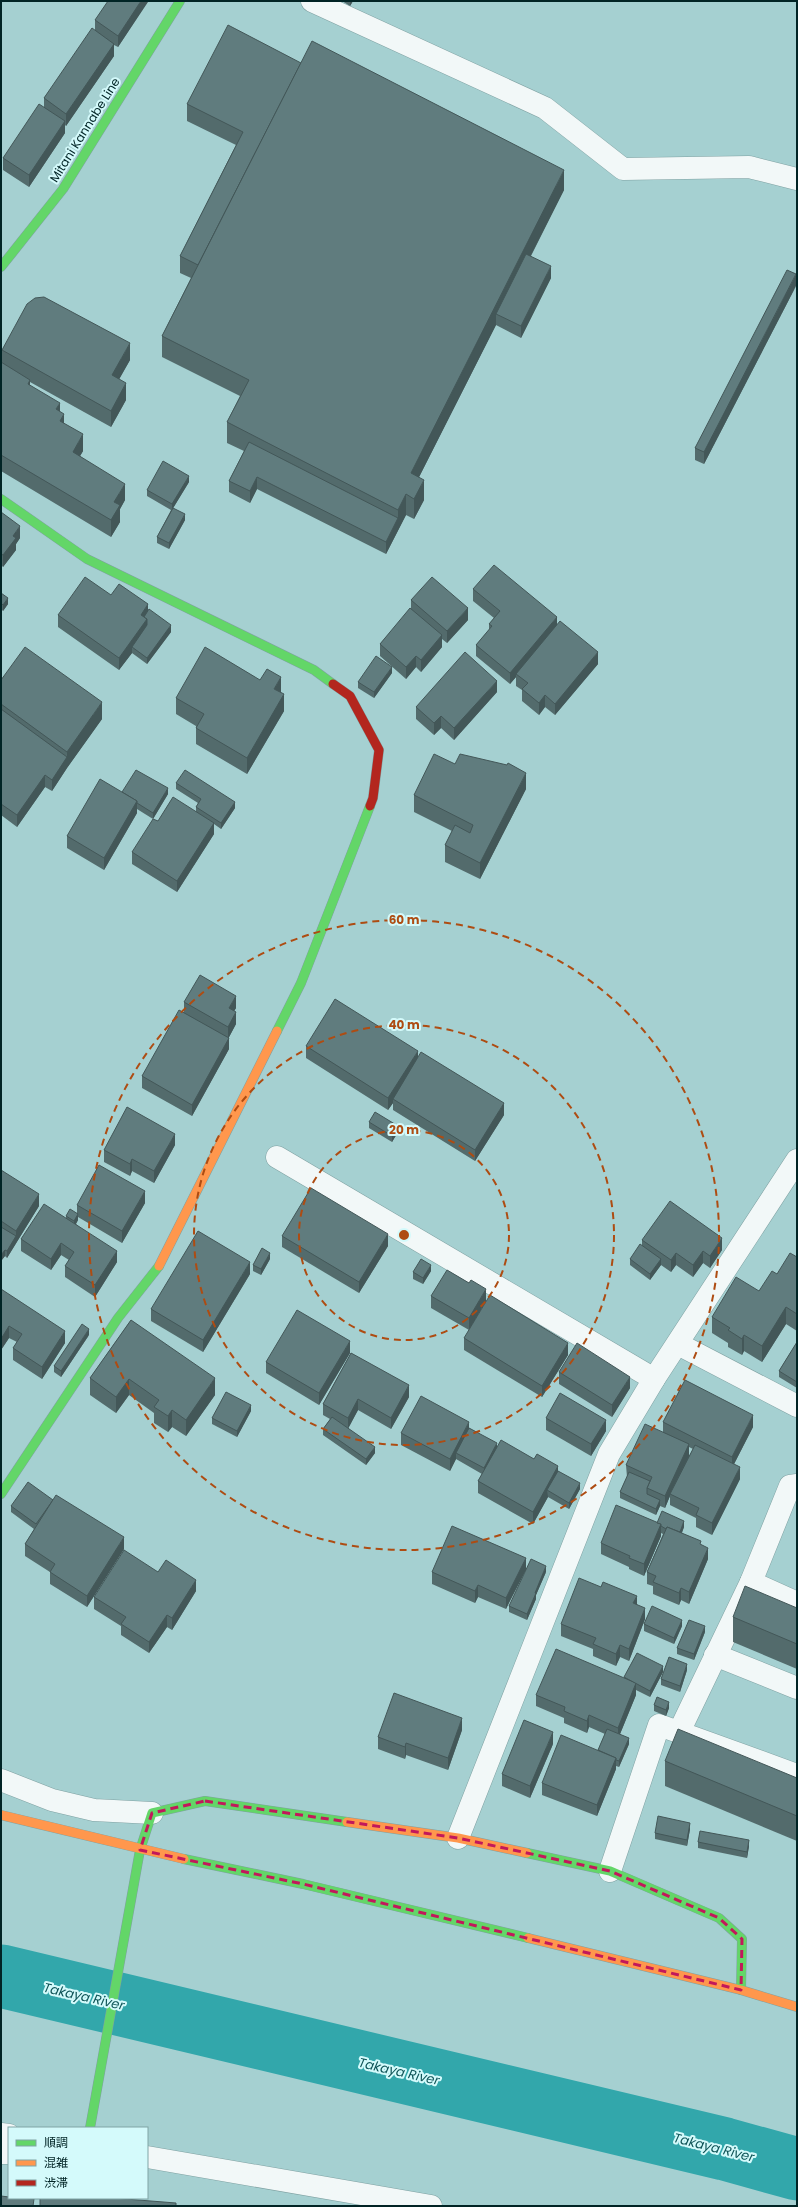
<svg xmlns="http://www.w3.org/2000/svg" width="798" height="2207" font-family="Poppins,'Noto Sans JP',sans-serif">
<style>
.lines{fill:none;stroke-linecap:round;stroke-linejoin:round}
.river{stroke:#32a7ab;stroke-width:63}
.street-casing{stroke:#7fa1a2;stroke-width:23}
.fast-casing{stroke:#7fa1a2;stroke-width:10}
.slow-casing{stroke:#7fa1a2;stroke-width:10}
.jam-casing{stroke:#7fa1a2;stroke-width:10}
.street{stroke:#f2f8f8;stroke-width:22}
.fast{stroke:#63d668;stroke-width:9}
.slow{stroke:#ff974d;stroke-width:9}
.jam{stroke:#b3261e;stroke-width:9}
.wall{fill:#536b6c;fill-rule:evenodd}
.shaded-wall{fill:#435758}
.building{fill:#607c7e;stroke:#435758}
.marked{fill:none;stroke:#c2185b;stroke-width:3;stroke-dasharray:8 5;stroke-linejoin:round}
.ring{fill:none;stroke:#ae4c12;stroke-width:2;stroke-dasharray:7 5}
.labels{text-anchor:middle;stroke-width:4;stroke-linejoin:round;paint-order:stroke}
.street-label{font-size:12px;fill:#012425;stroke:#d4fafb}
.water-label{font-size:13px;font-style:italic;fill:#105558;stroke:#d4fafb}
.centre{fill:#ae4c12;stroke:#d4fafb;stroke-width:2}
.ring-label{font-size:12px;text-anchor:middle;font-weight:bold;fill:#ae4c12;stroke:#d4fafb;stroke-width:4;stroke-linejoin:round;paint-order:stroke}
</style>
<rect width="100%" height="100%" fill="#a5d0d1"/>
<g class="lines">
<polyline class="river" points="1,1976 725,2149 797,2169"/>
<defs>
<g id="street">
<polyline points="312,1 545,108 623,169 749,167 797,179"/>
<polyline points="277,1157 654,1379"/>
<polyline points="678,1344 797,1406"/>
<polyline points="751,1582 797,1603"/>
<polyline points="715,1655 797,1688"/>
<polyline points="679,1732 751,1582 790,1486 797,1485"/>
<polyline points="1,1780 52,1800 94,1810 152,1813"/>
<polyline points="458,1838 609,1454 654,1379 797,1160"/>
<polyline points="610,1871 659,1725 797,1775"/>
<polyline points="1,2134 9,2135"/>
<polyline points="1,2153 9,2153"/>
<polyline points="147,2157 431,2206"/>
</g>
<g id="fast">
<polyline points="1,267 63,189 180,1"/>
<polyline points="1,499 87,559 314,670 333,684"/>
<polyline points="277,1031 301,983 370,806"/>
<polyline points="1,1494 118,1318 159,1266"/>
<polyline points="527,1853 610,1871 719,1918 742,1939 741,1990"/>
<polyline points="184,1859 303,1884 528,1938"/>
<polyline points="90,2128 140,1850 152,1813 205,1801 347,1822"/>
</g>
<g id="slow">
<polyline points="159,1266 277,1031"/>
<polyline points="1,1815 184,1859"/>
<polyline points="347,1822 458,1838 527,1853"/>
<polyline points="528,1938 741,1990 797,2007"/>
</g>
<polyline id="jam" points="333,684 350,696 379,750 373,798 370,806"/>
</defs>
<use href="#street" class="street-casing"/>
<use href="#fast" class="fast-casing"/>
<use href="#slow" class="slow-casing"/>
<use href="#jam" class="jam-casing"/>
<use href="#street" class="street"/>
<use href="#fast" class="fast"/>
<use href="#slow" class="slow"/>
<use href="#jam" class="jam"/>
</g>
<g class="wall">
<polygon points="148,1 118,47 114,45 114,56 66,126 65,125 65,133 29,187 3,170 3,158 44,107 44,98 95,31 95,20"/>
<polygon points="342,1 353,1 350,6"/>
<polygon points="301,63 564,190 531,256 551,278 521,338 496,325 419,477 424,500 414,519 406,515 386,554 257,489 250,503 229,492 229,481 244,451 227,443 227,422 240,396 162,357 162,336 191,278 180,273 180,256 236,145 187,121 187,104"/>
<polygon points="796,286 704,464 695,460 695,448"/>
<polygon points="2,350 130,360 119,379 126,400 111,427 30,382 30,386 60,412 64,423 83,451 80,456 125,500 120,509 120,522 111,537 1,471 1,362 2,363"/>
<polygon points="189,482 173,508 185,520 169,549 157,543 157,537 171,510 147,496 147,490"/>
<polygon points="1,512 20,538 16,544 16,550 3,567 1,565"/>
<polygon points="473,589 557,625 598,664 555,715 545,707 539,715 522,701 522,690 516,686 516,677 510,684 476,656 476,645 489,630 489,624 494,618 473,601"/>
<polygon points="1,593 8,604 3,611 1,609"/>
<polygon points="111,595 148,610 171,632 147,664 132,653 119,670 58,627 58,615"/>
<polygon points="411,600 468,620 447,643 442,639 442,647 421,672 416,667 406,679 380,656 380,644 411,609"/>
<polygon points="392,673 374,698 358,688 358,682"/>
<polygon points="1,680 102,719 67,768 52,791 45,787 17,827 1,815"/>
<polygon points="281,692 284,711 247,774 196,744 196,726 176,714 176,698"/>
<polygon points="497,692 454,740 441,728 434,735 416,719 416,707"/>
<polygon points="455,764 526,789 480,879 445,862 445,845 452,831 414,812 414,795"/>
<polygon points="176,783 235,808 221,829 214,824 214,834 177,892 132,864 132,852 158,821 196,811 196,807 198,803 176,789"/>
<polygon points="122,792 168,794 153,819 137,809 137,813 104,870 67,848 67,836"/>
<polygon points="184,1002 236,1008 234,1011 236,1024 229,1037 229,1049 192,1116 142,1088 142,1076 184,1012"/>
<polygon points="306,1046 418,1058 504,1115 475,1161 393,1110 393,1103 388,1110 306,1058"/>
<polygon points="369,1122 398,1132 392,1142 369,1128"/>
<polygon points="175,1145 154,1183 132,1171 130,1176 104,1162 104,1150"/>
<polygon points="1,1170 39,1206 7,1258 5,1256 1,1261"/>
<polygon points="145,1203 122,1243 78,1217 78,1220 76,1224 117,1262 95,1297 65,1277 65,1266 69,1260 61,1255 51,1270 21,1251 21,1239 66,1218 66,1216 77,1213 77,1205"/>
<polygon points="282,1236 388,1246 359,1293 282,1247"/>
<polygon points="642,1240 722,1250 710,1268 703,1263 693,1277 676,1265 671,1272 661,1265 650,1280 630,1265 630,1259 642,1245"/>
<polygon points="797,1257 797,1331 786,1324 762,1362 744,1351 742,1355 728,1347 728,1343 712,1333 712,1317 759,1291 777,1274"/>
<polygon points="270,1259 261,1275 253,1271 253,1265"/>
<polygon points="431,1271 423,1284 413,1279 413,1272"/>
<polygon points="250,1274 203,1352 151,1321 151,1309"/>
<polygon points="1,1289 65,1343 42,1379 13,1360 13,1348 17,1342 9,1338 1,1350"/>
<polygon points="431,1296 486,1301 469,1330 431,1308"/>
<polygon points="131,1320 215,1395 186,1436 172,1427 168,1432 154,1423 154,1413 129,1395 116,1413 90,1395 90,1378"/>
<polygon points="89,1335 61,1377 54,1372 54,1366"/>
<polygon points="464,1338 568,1355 542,1397 464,1350"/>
<polygon points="797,1342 797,1388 779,1377 779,1371"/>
<polygon points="350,1353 319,1405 266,1373 266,1362"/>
<polygon points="351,1353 409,1397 391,1429 358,1410 348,1428 375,1453 366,1465 323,1435 323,1429 330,1419 323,1415 323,1404"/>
<polygon points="559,1372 630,1388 612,1417 559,1384"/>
<polygon points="251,1411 237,1437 212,1424 212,1418"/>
<polygon points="546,1418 606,1431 591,1456 546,1430"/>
<path d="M 663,1422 L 753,1427 L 734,1464 L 740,1479 L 712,1535 L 696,1527 L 696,1518 L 670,1505 L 670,1496 L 665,1508 L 660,1506 L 656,1515 L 620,1498 L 620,1492 L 627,1477 L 626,1465 L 663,1433 ZM 689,1447 L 693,1449 L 689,1456 Z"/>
<polygon points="469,1428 497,1447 534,1459 558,1471 580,1489 569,1509 548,1497 533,1524 478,1493 478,1481 482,1474 456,1459 450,1471 401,1445 401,1433"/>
<polygon points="53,1500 124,1549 87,1607 50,1584 50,1572 25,1556 25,1544 34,1529 11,1512 11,1506"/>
<polygon points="657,1523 684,1527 682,1533 701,1545 708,1559 689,1604 681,1600 679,1605 653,1594 653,1586 647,1584 647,1572 663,1534 661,1533 661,1536 644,1576 629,1569 629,1567 601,1554 601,1543"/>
<polygon points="526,1558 506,1609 478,1597 475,1603 432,1584 432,1572"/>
<polygon points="158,1572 196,1591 172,1630 167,1627 149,1653 121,1635 121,1626 94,1609 94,1597"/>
<polygon points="546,1572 536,1595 536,1599 527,1620 509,1612 509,1606"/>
<polygon points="637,1604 645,1619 629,1661 620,1657 616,1666 593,1656 593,1649 561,1636 561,1624"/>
<polygon points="797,1608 797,1669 733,1642 733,1617"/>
<polygon points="644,1624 682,1626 674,1644 644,1631"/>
<polygon points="705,1632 694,1660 677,1654 677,1648"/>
<polygon points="687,1670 680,1692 661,1685 661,1679"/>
<polygon points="663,1672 650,1697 636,1690 636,1695 620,1734 629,1744 619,1767 616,1766 616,1769 597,1816 542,1795 542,1783 598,1750 605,1734 589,1727 587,1733 564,1723 564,1718 536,1706 536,1695 624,1678 624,1677"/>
<polygon points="654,1705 669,1708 666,1716 654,1711"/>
<polygon points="462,1730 448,1770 406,1755 405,1759 378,1749 378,1737"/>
<polygon points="553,1744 530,1798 502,1786 502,1774"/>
<polygon points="665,1761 797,1778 797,1841 665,1786"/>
<polygon points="690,1829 687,1846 655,1839 655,1833"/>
<polygon points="698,1842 749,1846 747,1858 698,1848"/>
</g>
<g class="shaded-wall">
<polygon points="141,1 148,1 148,2 118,47 118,36"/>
<polygon points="350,1 353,1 350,6"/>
<polygon points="114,44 114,56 66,126 66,114"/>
<polygon points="65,121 65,133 29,187 29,175"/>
<polygon points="564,170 564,190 500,316 496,314 496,325 411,493 411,473"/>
<polygon points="551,266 551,278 521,338 521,326"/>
<polygon points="796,274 796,286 704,464 704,452"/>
<polygon points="130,343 130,360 112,392 112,375"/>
<polygon points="30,380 30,396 28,384"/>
<polygon points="126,383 126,400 111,427 111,411"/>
<polygon points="60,403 60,420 56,409"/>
<polygon points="64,414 64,431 60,421"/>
<polygon points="83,434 83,451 73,468 73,452"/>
<polygon points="189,476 189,482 172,510 172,504"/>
<polygon points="257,477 257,489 250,503 250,491"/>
<polygon points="424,480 424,500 414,519 414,499"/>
<polygon points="125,484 125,500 120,509 120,522 111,537 111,520 114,502"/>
<polygon points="406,494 406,515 386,554 386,542 398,518 398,510"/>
<polygon points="185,514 185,520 169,549 169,543"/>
<polygon points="20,526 20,538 16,544 16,550 3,567 3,555 13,536"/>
<polygon points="8,598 8,604 3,611 3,605"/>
<polygon points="148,604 148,616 141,621 141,615"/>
<polygon points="468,608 468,620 447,643 447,631"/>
<polygon points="557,617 557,629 516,674 516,677 510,684 510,673"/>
<polygon points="147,619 147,631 132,647 132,653 119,670 119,658"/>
<polygon points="171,625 171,632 147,664 147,658"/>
<polygon points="442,635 442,647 421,672 421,660"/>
<polygon points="598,652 598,664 555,715 555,704"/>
<polygon points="416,656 416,667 406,679 406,667"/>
<polygon points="392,667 392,673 374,698 374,692"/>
<polygon points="281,677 281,694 274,689"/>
<polygon points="497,681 497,692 454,740 454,728"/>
<polygon points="284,694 284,711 247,774 247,758"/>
<polygon points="545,695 545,707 539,715 539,703"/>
<polygon points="102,702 102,719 67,768 52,791 52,780 67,757 67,752"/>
<polygon points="441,716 441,728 434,735 434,723"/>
<polygon points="526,773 526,789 480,879 480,863"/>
<polygon points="45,775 45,787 17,827 17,815"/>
<polygon points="168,788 168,794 153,819 153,813"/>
<polygon points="137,801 137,813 104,870 104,858"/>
<polygon points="235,802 235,808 221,829 221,823"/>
<polygon points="214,823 214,834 177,892 177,881"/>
<polygon points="236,996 236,1008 229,1020 229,1008"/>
<polygon points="236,1012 236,1024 228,1039 228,1027"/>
<polygon points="229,1038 229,1049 192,1116 192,1105"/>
<polygon points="418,1051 418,1063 393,1099 393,1103 388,1110 388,1098"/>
<polygon points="504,1103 504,1115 475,1161 475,1150"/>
<polygon points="398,1126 398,1132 392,1142 392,1136"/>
<polygon points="175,1134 175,1145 154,1183 154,1171"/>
<polygon points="132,1159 132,1171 130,1176 130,1164"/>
<polygon points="145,1191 145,1203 122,1243 122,1231"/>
<polygon points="39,1194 39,1206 7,1258 7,1251 16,1236 16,1231"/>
<polygon points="78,1214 78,1220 74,1227 74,1221"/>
<polygon points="388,1234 388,1246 359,1293 359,1282"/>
<polygon points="722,1238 722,1250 710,1268 710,1256"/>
<polygon points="61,1243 61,1255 51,1270 51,1259"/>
<polygon points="5,1250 5,1256 1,1261 1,1255"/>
<polygon points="117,1251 117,1262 95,1297 95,1285"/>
<polygon points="703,1251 703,1263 693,1277 693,1265"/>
<polygon points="270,1253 270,1259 261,1275 261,1269"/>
<polygon points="676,1253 676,1265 671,1272 671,1260"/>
<polygon points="661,1259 661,1265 650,1280 650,1274"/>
<polygon points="250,1262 250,1274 203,1352 203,1340"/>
<polygon points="431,1265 431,1271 423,1284 423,1278"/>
<polygon points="486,1289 486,1301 469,1330 469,1318"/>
<polygon points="786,1307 786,1324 762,1362 762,1346"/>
<polygon points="9,1326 9,1338 1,1350 1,1339"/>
<polygon points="89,1329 89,1335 61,1377 61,1371"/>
<polygon points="65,1331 65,1343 42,1379 42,1367"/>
<polygon points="744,1335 744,1351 742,1355 742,1339"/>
<polygon points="350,1341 350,1353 319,1405 319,1393"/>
<polygon points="568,1343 568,1355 542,1397 542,1386"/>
<polygon points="630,1377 630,1388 612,1417 612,1405"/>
<polygon points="215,1378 215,1395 186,1436 186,1420"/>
<polygon points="129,1379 129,1395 116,1413 116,1397"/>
<polygon points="409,1385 409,1397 391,1429 391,1418"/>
<polygon points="358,1399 358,1410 348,1429 348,1418"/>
<polygon points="251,1405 251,1411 237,1437 237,1431"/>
<polygon points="172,1410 172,1427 168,1432 168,1416"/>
<polygon points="753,1415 753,1427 732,1468 732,1457"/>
<polygon points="606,1420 606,1431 591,1456 591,1444"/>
<polygon points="469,1422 469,1434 456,1453 456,1459 450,1471 450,1459"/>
<polygon points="497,1443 497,1449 484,1474 484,1468"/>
<polygon points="689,1444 689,1456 670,1494 670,1496 665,1508 665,1496"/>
<polygon points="375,1447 375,1453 366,1465 366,1459"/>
<polygon points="558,1466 558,1477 547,1490 548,1497 533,1524 533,1512"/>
<polygon points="740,1467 740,1479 712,1535 712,1523"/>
<polygon points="580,1483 580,1489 569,1509 569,1503"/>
<polygon points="660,1500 660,1506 656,1515 656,1509"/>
<polygon points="684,1521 684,1527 678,1541 678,1535"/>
<polygon points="661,1524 661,1536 644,1576 644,1564"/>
<polygon points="124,1537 124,1549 87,1607 87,1596"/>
<polygon points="708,1548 708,1559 689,1604 689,1592"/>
<polygon points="526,1558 526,1570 506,1609 506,1598"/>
<polygon points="546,1566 546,1572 536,1595 536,1599 527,1620 527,1614 535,1593"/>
<polygon points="196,1580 196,1591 172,1630 172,1618"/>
<polygon points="478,1585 478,1597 475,1603 475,1591"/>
<polygon points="681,1588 681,1600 679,1605 679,1593"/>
<polygon points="637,1596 637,1607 633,1603"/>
<polygon points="645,1608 645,1619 629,1661 629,1649"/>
<polygon points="167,1615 167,1627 149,1653 149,1642"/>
<polygon points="682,1620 682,1626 674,1644 674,1638"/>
<polygon points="705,1626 705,1632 694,1660 694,1654"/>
<polygon points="620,1645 620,1657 616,1666 616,1654"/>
<polygon points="687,1664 687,1670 680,1692 680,1686"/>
<polygon points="663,1666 663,1672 650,1697 650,1691"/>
<polygon points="636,1683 636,1695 618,1739 618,1728"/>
<polygon points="669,1702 669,1708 666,1716 666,1710"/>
<polygon points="589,1715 589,1727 587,1733 587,1721"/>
<polygon points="462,1718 462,1730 448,1770 448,1758"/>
<polygon points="553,1732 553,1744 530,1798 530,1786"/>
<polygon points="629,1738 629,1744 619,1767 619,1761"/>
<polygon points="406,1743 406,1755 405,1759 405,1747"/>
<polygon points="616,1758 616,1769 597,1816 597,1805"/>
<polygon points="690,1823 690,1829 687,1846 687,1840"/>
<polygon points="749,1840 749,1846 747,1858 747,1852"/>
</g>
<g class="building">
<polygon points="108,1 141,1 118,36 95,20"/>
<polygon points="228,25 301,63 198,265 180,256 243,132 187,104"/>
<polygon points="92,28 114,44 66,114 44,98"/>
<polygon points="312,41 564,170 411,473 424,480 414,499 406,494 398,510 227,422 249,380 162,336"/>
<polygon points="39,104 65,121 29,175 3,158"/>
<polygon points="526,254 551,266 521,326 496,314"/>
<polygon points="787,270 796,274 704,452 695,448"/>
<polygon points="44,297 130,343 112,375 126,383 111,411 2,350 27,304 35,298"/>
<polygon points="1,362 30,380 28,384 60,403 56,409 64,414 60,421 83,434 73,452 125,484 114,502 120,505 111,520 1,455"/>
<polygon points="249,442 398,518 386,542 257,477 250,491 229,481"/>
<polygon points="163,461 189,476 172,504 147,490"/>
<polygon points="173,508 185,514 169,543 157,537"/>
<polygon points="1,512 20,526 13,536 16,538 3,555 1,554"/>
<polygon points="494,565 557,617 510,673 476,645 492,626 489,624 500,611 473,589"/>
<polygon points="85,577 111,595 119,584 148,604 141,615 147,619 119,658 58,615"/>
<polygon points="432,577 468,608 447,631 411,600"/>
<polygon points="1,593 8,598 3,605 1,603"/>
<polygon points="410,608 442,635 421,660 416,656 406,667 380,644"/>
<polygon points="149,609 171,625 147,658 132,647 147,625 147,619 144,617"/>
<polygon points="560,621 598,652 555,704 545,695 539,703 522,689 528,683 516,674"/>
<polygon points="25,647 102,702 67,752 1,704 1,680"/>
<polygon points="205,647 260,680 267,669 281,677 274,689 284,694 247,758 196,728 204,714 176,698"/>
<polygon points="465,652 497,681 454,728 441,716 434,723 416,707"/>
<polygon points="376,656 392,667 374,692 358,682"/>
<polygon points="1,709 67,757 52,780 45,775 17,815 1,804"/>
<polygon points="434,754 455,764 460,754 507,765 508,763 526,773 480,863 445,845 455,825 470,833 473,825 414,795"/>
<polygon points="136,770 168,788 153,813 137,803 137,801 122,792"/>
<polygon points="185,770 235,802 221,823 196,807 201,799 176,783"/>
<polygon points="100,779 137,801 104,858 67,836"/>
<polygon points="173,797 214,823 177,881 132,852 153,819 158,821"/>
<polygon points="200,975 236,996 229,1008 236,1012 228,1027 184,1002"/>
<polygon points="335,999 418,1051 388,1098 306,1046"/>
<polygon points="179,1010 229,1038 192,1105 142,1076"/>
<polygon points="421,1052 504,1103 475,1150 393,1099"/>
<polygon points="127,1107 175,1134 154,1171 132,1159 130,1164 104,1150"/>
<polygon points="375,1112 398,1126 392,1136 369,1122"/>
<polygon points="99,1165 145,1191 122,1231 77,1205"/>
<polygon points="1,1170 39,1194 16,1231 1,1221"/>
<polygon points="311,1188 388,1234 359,1282 282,1236"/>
<polygon points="670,1201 722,1238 710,1256 703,1251 693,1265 676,1253 671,1260 642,1240"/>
<polygon points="44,1204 117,1251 95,1285 65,1266 74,1252 61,1243 51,1259 21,1239"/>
<polygon points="70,1209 78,1214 74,1221 66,1216"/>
<polygon points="1,1227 16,1236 7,1251 5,1250 1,1255"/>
<polygon points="198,1231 250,1262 203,1340 151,1309"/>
<polygon points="640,1244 661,1259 650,1274 630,1259"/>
<polygon points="262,1248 270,1253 261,1269 253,1265"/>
<polygon points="790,1253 797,1257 797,1314 786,1307 762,1346 744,1335 742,1339 728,1330 730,1328 712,1317 736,1277 759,1291 772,1271 777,1274"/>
<polygon points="421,1259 431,1265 423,1278 413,1272"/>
<polygon points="447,1270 469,1283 471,1280 486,1289 469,1318 431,1296"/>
<polygon points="1,1289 65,1331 42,1367 13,1348 22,1334 9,1326 1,1339"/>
<polygon points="490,1295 568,1343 542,1386 464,1338"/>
<polygon points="297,1310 350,1341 319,1393 266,1362"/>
<polygon points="131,1320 215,1378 186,1420 172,1410 168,1416 154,1407 159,1400 129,1379 116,1397 90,1378"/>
<polygon points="82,1324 89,1329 61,1371 54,1366"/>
<polygon points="797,1342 797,1382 779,1371"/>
<polygon points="577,1343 630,1377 612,1405 559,1372"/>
<polygon points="351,1353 409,1385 391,1418 358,1399 348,1418 323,1404"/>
<polygon points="685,1380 753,1415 732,1457 663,1422"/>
<polygon points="226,1392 251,1405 237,1431 212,1418"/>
<polygon points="560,1393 606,1420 591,1444 546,1418"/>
<polygon points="421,1396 469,1422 450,1459 401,1433"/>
<polygon points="332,1417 375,1447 366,1459 323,1429"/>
<polygon points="645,1424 689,1444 665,1496 647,1488 652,1477 626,1465"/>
<polygon points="469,1428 497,1443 484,1468 456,1453"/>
<polygon points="501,1440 534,1459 537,1454 558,1466 533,1512 478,1481"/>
<polygon points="695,1445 740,1467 712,1523 696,1515 699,1508 670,1494"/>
<polygon points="558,1471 580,1483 569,1503 547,1490"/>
<polygon points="629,1472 650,1481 647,1488 647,1494 660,1500 656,1509 620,1492"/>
<polygon points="28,1482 53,1500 36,1524 11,1506"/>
<polygon points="56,1495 124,1537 87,1596 50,1572 55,1564 25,1544"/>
<polygon points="616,1505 661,1524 644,1564 629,1558 630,1556 601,1543"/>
<polygon points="662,1511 684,1521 680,1532 667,1527 666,1529 661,1526 661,1524 657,1523"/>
<polygon points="452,1526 526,1558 506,1598 478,1585 475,1591 432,1572"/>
<polygon points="667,1527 701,1541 700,1544 708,1548 689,1592 681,1588 679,1593 653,1582 656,1576 647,1572"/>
<polygon points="124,1550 158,1572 166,1560 196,1580 172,1618 167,1615 149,1642 121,1624 126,1617 94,1597"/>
<polygon points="531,1559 546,1566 535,1593 536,1593 527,1614 509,1606"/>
<polygon points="579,1578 601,1587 603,1582 637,1596 633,1603 645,1608 629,1649 620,1645 616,1654 593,1644 596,1638 561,1624"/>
<polygon points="745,1586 797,1608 797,1644 733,1617"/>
<polygon points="652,1606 682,1620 674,1638 644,1624"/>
<polygon points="689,1620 705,1626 694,1654 677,1648"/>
<polygon points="556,1649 636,1683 618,1728 589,1715 587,1721 564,1711 565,1707 536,1695"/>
<polygon points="637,1653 663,1666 650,1691 624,1677"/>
<polygon points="669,1657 687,1664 680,1686 661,1679"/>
<polygon points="394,1693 462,1718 448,1758 406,1743 405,1747 378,1737"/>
<polygon points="657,1697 669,1702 666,1710 654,1705"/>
<polygon points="524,1720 553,1732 530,1786 502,1774"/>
<polygon points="607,1729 629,1738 619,1761 616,1760 616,1758 598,1750"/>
<polygon points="678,1729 797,1778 797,1816 665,1761"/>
<polygon points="561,1735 616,1758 597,1805 542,1783"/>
<polygon points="658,1816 690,1823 687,1840 655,1833"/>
<polygon points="700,1831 749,1840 747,1852 698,1842"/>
<polygon points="1,2196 9,2197 9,2198 20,2198 34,2199 33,2206 1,2206"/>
<polygon points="40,2198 113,2198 176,2203 176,2206 40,2206"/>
</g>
<path class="marked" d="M 205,1801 L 458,1838 L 610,1871 L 719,1918 L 742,1939 L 741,1990 L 303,1884 L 140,1850 L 152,1813 Z"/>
<g class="ring">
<circle cx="404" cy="1235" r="105"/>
<circle cx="404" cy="1235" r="210"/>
<circle cx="404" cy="1235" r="315"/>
</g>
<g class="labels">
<g class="street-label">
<text transform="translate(85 130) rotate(-58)" y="4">Mitani Kannabe Line</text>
</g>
<g class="water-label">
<text transform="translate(84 1996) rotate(13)" y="5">Takaya River</text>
<text transform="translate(399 2071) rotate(13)" y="5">Takaya River</text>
<text transform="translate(714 2147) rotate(14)" y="5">Takaya River</text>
</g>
</g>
<circle cx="404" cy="1235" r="6" class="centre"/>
<g class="ring-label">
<text x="404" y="924">60 m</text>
<text x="404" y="1029">40 m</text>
<text x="404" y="1134">20 m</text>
</g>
<rect width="798" height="2207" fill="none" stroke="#012425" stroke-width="4"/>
<rect x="8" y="2127" width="140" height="72" fill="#d4fafb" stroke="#80a4a5"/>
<rect x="16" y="2140" width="20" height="6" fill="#63d668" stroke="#80a4a5"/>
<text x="44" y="2147" font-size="12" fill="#012425">順調</text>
<rect x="16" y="2160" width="20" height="6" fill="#ff974d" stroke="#80a4a5"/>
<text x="44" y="2167" font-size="12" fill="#012425">混雑</text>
<rect x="16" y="2180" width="20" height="6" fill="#b3261e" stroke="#80a4a5"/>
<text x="44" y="2187" font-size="12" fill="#012425">渋滞</text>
</svg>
